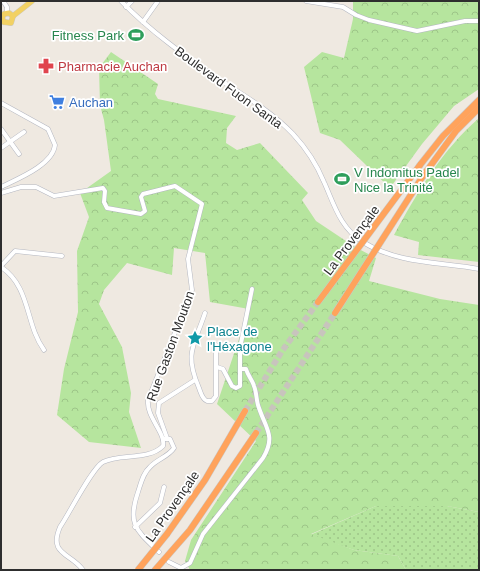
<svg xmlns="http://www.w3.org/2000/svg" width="480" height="571" font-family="Arial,sans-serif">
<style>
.green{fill:url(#green-dots)}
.forest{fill:url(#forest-crowns)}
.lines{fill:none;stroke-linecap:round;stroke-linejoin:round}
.highway-tunnel{stroke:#c8c4bd;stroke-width:6;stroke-dasharray:6 3;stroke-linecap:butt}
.minor-casing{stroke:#b4b7c1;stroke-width:5}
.major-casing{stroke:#c9c9c9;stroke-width:6}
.highway-casing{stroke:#c9c9c9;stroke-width:7}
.minor{stroke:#fff;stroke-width:4}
.major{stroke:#f2d163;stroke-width:5}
.highway{stroke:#ffa35c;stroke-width:6}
.highway-bridge-casing{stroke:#c9c9c9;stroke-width:7;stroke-linecap:butt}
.highway-bridge{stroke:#ffa35c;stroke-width:6}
.labels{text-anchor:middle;stroke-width:3.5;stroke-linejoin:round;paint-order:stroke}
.leisure-label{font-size:13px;fill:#27864d;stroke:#fff;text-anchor:end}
.health-label{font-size:13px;fill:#be3a42;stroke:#fff;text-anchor:start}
.street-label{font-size:13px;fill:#2e2e2e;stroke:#fff}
.shop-label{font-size:13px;fill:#366cbe;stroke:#fff;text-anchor:start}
.culture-label{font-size:13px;fill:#0d838f;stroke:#fff;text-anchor:start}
</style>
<defs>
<pattern id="green-dots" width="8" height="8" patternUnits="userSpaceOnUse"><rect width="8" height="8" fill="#b6e59e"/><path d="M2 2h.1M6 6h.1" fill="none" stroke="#9dc588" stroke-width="1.8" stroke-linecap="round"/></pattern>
<pattern id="forest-crowns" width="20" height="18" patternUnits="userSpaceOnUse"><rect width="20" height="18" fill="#b6e59e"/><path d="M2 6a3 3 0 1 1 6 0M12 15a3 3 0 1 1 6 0" fill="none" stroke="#9dc588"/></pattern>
</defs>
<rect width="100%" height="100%" fill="#efe9e1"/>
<polygon class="green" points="376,506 447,506 479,512 479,570 406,570 398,556 354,550 310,535"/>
<g class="forest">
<polygon points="353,1 479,1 479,89 454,106 422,144 390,188 340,140 320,133 304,67 322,52 344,58 353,19"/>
<polygon points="111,52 158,84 155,94 158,99 236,116 227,128 226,143 237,150 260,143 308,193 302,200 316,221 355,247 376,258 369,281 440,299 479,305 479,512 447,506 376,506 311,534 354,550 398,556 406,570 190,570 185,561 191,540 256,441 217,404 249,309 210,302 205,253 174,248 172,275 127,263 104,290 99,304 122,347 131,393 129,412 141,448 89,442 57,415 64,369 78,312 77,251 89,217 80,193 111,171 104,120 100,105 99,68"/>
<path d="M 479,118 L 479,262 L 418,255 L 419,242 L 394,235 C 417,193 442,150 479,118 Z"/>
</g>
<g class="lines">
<g class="highway-tunnel">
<polyline points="245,411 282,351 318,302"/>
<polyline points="256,433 335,313"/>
</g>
<defs>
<g id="minor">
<polyline points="3,1 7,7 7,13"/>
<path d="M 121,1 C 150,31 185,56 220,80 C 245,96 272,112 293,134 C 305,147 317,165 324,182 C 334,204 340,228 363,242 C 398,264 440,262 479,269"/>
<polyline points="306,1 343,7 356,15 369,20 417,31 465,21 479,21"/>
<polyline points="126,7 132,1"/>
<polyline points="143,22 158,1"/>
<path d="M 1,103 L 48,129 L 55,145 C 53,165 17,179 1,187"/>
<polyline points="1,129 19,154"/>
<polyline points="1,148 24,132"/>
<path d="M 1,193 L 21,187 L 36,187 L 54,196 L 103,188 L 105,191 L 104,202 L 107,208 L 141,214 L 145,211 L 141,197 L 143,194 L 175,186 L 202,204 L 188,259 L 192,290 L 148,400 C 146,417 166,433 163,446 C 148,461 120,453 103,462 C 92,468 69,514 60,527 C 48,555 71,553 83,570"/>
<polyline points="1,266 15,251 62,256"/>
<path d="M 1,267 C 31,287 25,324 44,350"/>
<path d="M 205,313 C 194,346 184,353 199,388 C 201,393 202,399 207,401 L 212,401 L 216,396 L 216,345"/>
<polyline points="217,367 223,369 232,386 236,388 240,386 240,348 252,289"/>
<polyline points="167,438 158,413 159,403 195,380"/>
<polyline points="135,527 160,503 164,487"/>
<path d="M 159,552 C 136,530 127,524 138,492 C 141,483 143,473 150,467 C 157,459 168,457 174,448 L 170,439 L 163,439"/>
<path d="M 169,562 L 181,568 L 190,563 L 203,534 L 263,458 C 276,436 266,429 259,408 C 256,401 257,393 254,386 C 253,381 248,376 246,369 L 241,369"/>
</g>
<g id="major">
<polyline points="13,16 32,1"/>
<polyline points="4,22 2,18 4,14 9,13 13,16"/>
<polyline points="4,22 11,23 13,16"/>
</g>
<g id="highway">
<polyline points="420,165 443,136 479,100"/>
<polyline points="423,176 456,131 479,108"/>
<polyline points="167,534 205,480 245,411"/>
<polyline points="155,570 190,530 256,433"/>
</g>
</defs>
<use href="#minor" class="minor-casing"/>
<use href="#major" class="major-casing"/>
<use href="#highway" class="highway-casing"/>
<use href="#minor" class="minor"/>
<use href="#major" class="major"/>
<use href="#highway" class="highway"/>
<defs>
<g id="highway-bridge">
<polyline points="318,302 420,165"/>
<polyline points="335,313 423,176"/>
<polyline points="138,570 167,534"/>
</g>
</defs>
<use href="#highway-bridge" class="highway-bridge-casing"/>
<use href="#highway-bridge" class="highway-bridge"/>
</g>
<defs>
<symbol id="stadium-bare" viewBox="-9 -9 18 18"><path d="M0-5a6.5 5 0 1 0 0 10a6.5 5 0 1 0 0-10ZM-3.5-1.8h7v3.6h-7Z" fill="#2e9e5b" stroke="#fff" stroke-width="2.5" paint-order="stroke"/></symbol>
<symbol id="pharmacy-bare" viewBox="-9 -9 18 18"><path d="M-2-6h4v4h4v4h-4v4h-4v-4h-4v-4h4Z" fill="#e0444e" stroke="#fff" stroke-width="2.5" paint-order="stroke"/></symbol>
<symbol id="supermarket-bare" viewBox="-9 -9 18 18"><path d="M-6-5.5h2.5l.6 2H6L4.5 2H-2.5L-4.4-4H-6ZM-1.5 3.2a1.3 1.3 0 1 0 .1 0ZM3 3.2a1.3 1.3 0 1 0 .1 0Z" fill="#3f7fe0" stroke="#fff" stroke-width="2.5" paint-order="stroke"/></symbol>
<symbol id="sight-bare" viewBox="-9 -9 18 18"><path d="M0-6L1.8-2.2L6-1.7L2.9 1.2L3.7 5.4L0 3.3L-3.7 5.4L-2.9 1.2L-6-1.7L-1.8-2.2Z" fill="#0f9aa8" stroke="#fff" stroke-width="2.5" paint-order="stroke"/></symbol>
</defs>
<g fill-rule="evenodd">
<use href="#stadium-bare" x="125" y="24" width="22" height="22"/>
<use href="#pharmacy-bare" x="35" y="55" width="22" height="22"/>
<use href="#supermarket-bare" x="46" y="91" width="22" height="22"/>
<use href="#stadium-bare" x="331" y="168" width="22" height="22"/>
<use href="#sight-bare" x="184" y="327" width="22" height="22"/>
</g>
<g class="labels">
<g class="leisure-label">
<text x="124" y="40">Fitness Park</text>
<text x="354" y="177" text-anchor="start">V Indomitus Padel<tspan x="354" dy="15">Nice la Trinité</tspan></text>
</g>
<g class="health-label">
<text x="58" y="71">Pharmacie Auchan</text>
</g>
<g class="street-label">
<text transform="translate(229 87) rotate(36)" y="5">Boulevard Fuon Santa</text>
<text transform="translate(351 240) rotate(-53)" y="5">La Provençale</text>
<text transform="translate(170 346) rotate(-70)" y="5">Rue Gaston Mouton</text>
<text transform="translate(172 506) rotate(-55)" y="5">La Provençale</text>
</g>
<g class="shop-label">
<text x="69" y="107">Auchan</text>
</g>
<g class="culture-label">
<text x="207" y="336">Place de<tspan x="207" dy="15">l'Héxagone</tspan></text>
</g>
</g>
<rect width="480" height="571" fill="none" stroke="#2e2e2e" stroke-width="4"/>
</svg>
